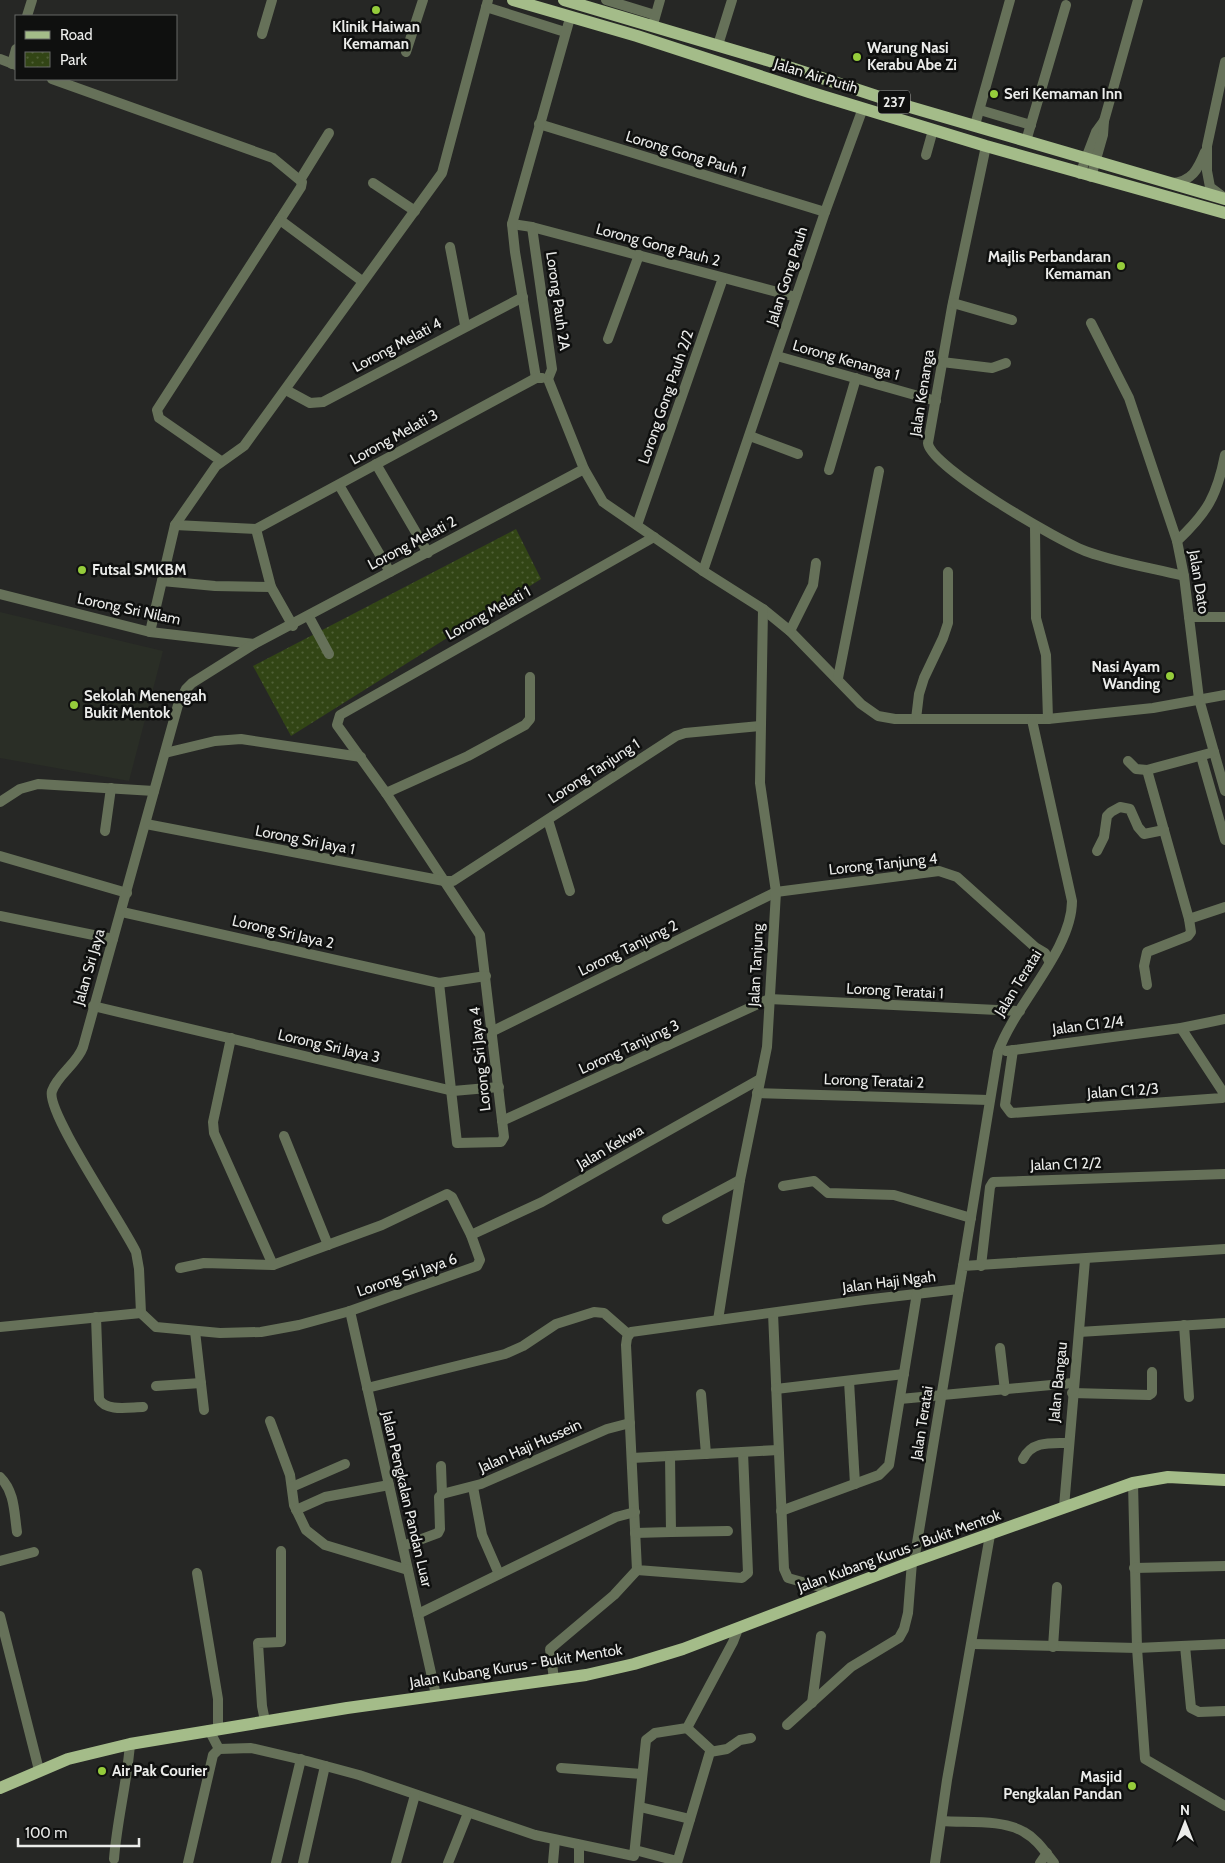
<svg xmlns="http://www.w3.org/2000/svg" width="1225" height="1863" font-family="Cabin,sans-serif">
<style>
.built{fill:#2a2e26}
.park{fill:url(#park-dots)}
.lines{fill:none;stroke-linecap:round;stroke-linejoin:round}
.minor{stroke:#667159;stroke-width:10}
.major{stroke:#a4bc89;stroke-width:12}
.poi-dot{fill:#95cc3b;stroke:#0f100f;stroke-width:2}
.labels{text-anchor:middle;stroke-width:5;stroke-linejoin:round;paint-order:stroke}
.shield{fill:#0f100f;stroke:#a9aaa8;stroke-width:1}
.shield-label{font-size:14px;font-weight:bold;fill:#ebecea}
.poi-label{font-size:15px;font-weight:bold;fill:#ebecea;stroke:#0f100f;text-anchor:start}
.street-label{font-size:15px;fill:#ebecea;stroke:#0f100f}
</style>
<defs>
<pattern id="park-dots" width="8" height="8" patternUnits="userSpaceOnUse" patternTransform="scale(1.25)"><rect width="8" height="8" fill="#324515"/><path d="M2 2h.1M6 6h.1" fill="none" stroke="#506037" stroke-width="1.8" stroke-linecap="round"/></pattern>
</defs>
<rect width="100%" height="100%" fill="#262725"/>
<polygon class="built" points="0,612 163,651 129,781 0,758"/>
<polygon class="park" points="516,529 541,579 291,736 253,666"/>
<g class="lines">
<g class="minor">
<polyline points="606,0 655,15"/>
<polyline points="486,7 565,32"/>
<polyline points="27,16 32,0"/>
<polyline points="654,21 660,0"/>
<polyline points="262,34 272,0"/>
<polyline points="718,45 732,0"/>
<polyline points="406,52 423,0"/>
<polyline points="0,59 16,65"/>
<polyline points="12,64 16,49"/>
<polyline points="52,79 273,158 302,182 301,187 157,410 159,418 221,461"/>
<polyline points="980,110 1031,125"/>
<polyline points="539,124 825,212"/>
<polyline points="975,125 1010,0"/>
<polyline points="1026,141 1066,5"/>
<path d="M 986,146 L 952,307 L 928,443 C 930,467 1062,543 1088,552 C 1119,563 1152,568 1184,576"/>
<polyline points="926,155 933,130"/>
<polyline points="1080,174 1096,132 1104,121"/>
<polyline points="1091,177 1103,135 1104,121 1138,0"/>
<polyline points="300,180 329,133"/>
<polyline points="373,183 415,211"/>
<path d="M 1171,183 C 1192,182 1198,169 1205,152"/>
<polyline points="1222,196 1210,187 1207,171 1207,146 1225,62"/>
<polyline points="280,220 362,281"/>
<polyline points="512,224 532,227 796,297"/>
<polyline points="532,227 552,369 548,379"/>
<polyline points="450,247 465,325"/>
<polyline points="953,303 1012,320"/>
<polyline points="1091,323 1129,398 1177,541"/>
<polyline points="608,339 639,255"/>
<polyline points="777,356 936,401"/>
<polyline points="942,362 992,368 1006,363"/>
<polyline points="536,378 515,252 512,224 570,18"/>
<polyline points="548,379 584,469 603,502 703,571 763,609 790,631 861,704 878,716 895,719 1048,719 1153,708 1225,695"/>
<polyline points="286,390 310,403 323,402 523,297"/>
<polyline points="750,436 798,454"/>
<path d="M 1225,455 C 1217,496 1207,513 1177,541 L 1184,576 L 1199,699 L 1225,791"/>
<polyline points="376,464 428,553"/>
<polyline points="829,470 856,378"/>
<polyline points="339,485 390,572"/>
<polyline points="175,525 216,466 244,446 442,173 488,0"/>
<polyline points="637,525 723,278"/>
<polyline points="1035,527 1036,618 1046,655 1048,719"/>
<polyline points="256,529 536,378 542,378"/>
<polyline points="256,529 271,587 293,626"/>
<polyline points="703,571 825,212 863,108"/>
<polyline points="162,581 215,586 271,587"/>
<polyline points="0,594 150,632 254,644"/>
<polyline points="309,617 329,654"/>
<polyline points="1189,617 1225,617"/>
<polyline points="790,631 813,585 816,563"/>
<polyline points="150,632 175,525 256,529"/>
<polyline points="530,677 530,719 525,725 468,756 386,793 337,725 340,715 654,537"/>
<polyline points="838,678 879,471"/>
<polyline points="916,719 919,694 924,678 943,638 948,623 948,572"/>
<polyline points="165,753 215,741 241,739 361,757"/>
<polyline points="1201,756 1225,840"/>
<polyline points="1128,761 1136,769 1147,770 1214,752"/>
<polyline points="1147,770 1189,919 1225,907"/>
<polyline points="386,793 480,935 504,1137 501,1142 457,1143 439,983"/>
<polyline points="0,802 20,789 38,784 154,791"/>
<polyline points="548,820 570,891"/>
<polyline points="146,824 444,881 453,881 676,736 685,733 760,726"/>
<polyline points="105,831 111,788"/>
<polyline points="1097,851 1104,837 1107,816 1111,812 1120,807 1130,809 1138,827 1144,834 1164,830"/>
<polyline points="0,856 127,893"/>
<polyline points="122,912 439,983 486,976"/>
<polyline points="0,916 113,939"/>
<polyline points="1147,985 1144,966 1147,952 1188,936 1191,932 1189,919"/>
<polyline points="93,1006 453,1091 499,1087"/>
<polyline points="493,1031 776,892 939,871 957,877 1035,947 1045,953 1049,961"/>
<polyline points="231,1038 213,1122 214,1133 273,1265"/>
<polyline points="1013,1050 1005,1105 1011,1113 1222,1098 1223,1092 1181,1028"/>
<polyline points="1006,1051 1181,1028 1225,1019"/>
<polyline points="757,1093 989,1100"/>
<polyline points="502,1121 769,999 1020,1011"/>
<polyline points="284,1136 328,1245"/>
<polyline points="783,1186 814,1181 828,1193 894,1195 971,1218"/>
<polyline points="667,1219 740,1180"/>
<polyline points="471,1235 542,1202 760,1079"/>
<path d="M 963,1266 L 998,1052 C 1015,1004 1072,950 1072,901 L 1032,720"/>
<polyline points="981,1266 990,1187 993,1182 1225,1174"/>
<polyline points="350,1311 436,1695"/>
<path d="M 141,1313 L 139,1269 L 136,1252 C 123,1224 45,1111 52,1091 C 58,1074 77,1064 83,1047 L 178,705 L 186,689 L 192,683 L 254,644 L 584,469"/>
<polyline points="141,1313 156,1327 220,1333 261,1332 299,1325 350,1311 477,1266 480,1260 471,1235 452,1197 447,1194 382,1225 273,1265 204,1263 180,1268"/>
<polyline points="773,1313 784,1569 788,1578 820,1587 828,1594"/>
<path d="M 96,1317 L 99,1399 C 106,1412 130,1407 143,1407"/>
<polyline points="718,1320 740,1180 767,1047 776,892 760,783 763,609"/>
<polyline points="1184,1325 1189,1397"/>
<polyline points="0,1327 141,1313"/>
<polyline points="195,1331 204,1410"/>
<polyline points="1079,1332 1225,1323"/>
<polyline points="1000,1348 1005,1391"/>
<polyline points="849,1381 855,1484"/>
<polyline points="156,1386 201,1383"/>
<polyline points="367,1388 505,1354 523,1346 556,1324 594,1312 604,1313 628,1334"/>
<polyline points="776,1389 904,1374"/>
<polyline points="1072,1393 1149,1395 1152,1393 1152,1372"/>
<polyline points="701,1394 706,1454"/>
<polyline points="900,1399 1073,1383"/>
<polyline points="270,1421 290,1475 294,1505 306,1530 325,1545 408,1570"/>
<polyline points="743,1452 748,1573 742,1578 637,1570 626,1345 627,1338 631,1332 864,1300 959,1289 963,1266 1225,1249"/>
<polyline points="632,1458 778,1450"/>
<path d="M 1023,1459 C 1032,1441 1050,1443 1067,1443"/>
<path d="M 0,1477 C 15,1492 14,1512 17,1532"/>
<polyline points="1133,1483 1137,1648 1145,1759 1225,1806"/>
<polyline points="292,1487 345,1464"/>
<polyline points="473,1487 482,1535 499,1574"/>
<polyline points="442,1494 481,1484 607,1429 630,1423"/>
<polyline points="1064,1507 1085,1260"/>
<polyline points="296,1510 325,1497 389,1485"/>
<polyline points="781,1511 879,1475 889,1465 917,1293"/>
<polyline points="671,1532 728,1531"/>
<polyline points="635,1533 671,1532 670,1456"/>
<polyline points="403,1546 438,1533 440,1529 439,1497 442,1494 441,1466"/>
<polyline points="0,1561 34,1552"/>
<polyline points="914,1561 959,1289"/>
<polyline points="1134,1568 1225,1566"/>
<polyline points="197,1573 218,1699 218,1729"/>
<polyline points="418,1614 616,1517 635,1512"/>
<polyline points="0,1616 39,1770"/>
<polyline points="972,1644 1137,1648 1225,1644"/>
<polyline points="1185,1646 1191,1708 1199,1712 1225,1711"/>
<polyline points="1053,1647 1057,1587"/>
<polyline points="554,1679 550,1649 614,1595 637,1570"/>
<polyline points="812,1703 821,1636"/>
<polyline points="265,1721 262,1706 258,1643 281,1642 281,1551"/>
<polyline points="787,1725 851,1667 899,1638 904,1629 908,1613 912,1562"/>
<polyline points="687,1728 712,1751"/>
<polyline points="209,1730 219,1749"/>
<polyline points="561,1768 642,1774"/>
<polyline points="640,1807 690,1819"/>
<path d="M 942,1821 C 967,1823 1002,1819 1024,1832 C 1037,1839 1045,1852 1054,1863"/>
<polyline points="579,1845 579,1863"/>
<polyline points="635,1850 677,1861"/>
<path d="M 114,1859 C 117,1820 127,1783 130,1744"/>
<polyline points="188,1863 213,1755 219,1749 251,1748 307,1761 359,1775 535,1835 634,1856 646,1740 655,1733 687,1728 733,1642 738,1629"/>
<polyline points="276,1863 301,1759"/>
<polyline points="303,1863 325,1766"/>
<polyline points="396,1863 415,1795"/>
<polyline points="448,1863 468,1813"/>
<polyline points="553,1863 555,1840"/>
<polyline points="677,1863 710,1752 727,1749 740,1740 751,1738"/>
<polyline points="935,1863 947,1780 990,1535"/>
<polyline points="1040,1863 1047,1853"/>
</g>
<g class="major">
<polyline points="513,0 637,36 809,92 986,146 1225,213"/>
<polyline points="564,0 770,61 910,107 1225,199"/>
<polyline points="0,1788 68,1759 130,1744 347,1708 586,1675 634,1664 683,1649 914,1561 1133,1483 1168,1477 1225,1480"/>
</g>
</g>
<g class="poi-dot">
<circle cx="376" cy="10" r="5"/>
<circle cx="857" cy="57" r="5"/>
<circle cx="994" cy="94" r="5"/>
<circle cx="1121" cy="266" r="5"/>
<circle cx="82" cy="570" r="5"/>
<circle cx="1170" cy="676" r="5"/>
<circle cx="74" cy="705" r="5"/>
<circle cx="102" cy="1771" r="5"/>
<circle cx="1132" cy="1786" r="5"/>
</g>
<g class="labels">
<rect class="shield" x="878" y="90.5" width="32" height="23" rx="4"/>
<g class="shield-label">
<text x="894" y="107">237</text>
</g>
<g class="poi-label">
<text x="376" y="32" text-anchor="middle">Klinik Haiwan<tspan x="376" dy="17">Kemaman</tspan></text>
<text x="867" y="53">Warung Nasi<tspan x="867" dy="17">Kerabu Abe Zi</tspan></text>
<text x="1004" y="99">Seri Kemaman Inn</text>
<text x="1111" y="262" text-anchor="end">Majlis Perbandaran<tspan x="1111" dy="17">Kemaman</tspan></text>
<text x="92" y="575">Futsal SMKBM</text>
<text x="1160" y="672" text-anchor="end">Nasi Ayam<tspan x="1160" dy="17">Wanding</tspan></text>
<text x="84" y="701">Sekolah Menengah<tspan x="84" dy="17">Bukit Mentok</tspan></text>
<text x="112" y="1776">Air Pak Courier</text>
<text x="1122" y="1782" text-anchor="end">Masjid<tspan x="1122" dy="17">Pengkalan Pandan</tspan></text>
</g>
<g class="street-label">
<text transform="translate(816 76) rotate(17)" y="5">Jalan Air Putih</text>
<text transform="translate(686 154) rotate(17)" y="5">Lorong Gong Pauh 1</text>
<text transform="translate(658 245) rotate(15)" y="5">Lorong Gong Pauh 2</text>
<text transform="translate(787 276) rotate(-72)" y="5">Jalan Gong Pauh</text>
<text transform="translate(558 301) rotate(82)" y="5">Lorong Pauh 2A</text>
<text transform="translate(397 345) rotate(-28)" y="5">Lorong Melati 4</text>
<text transform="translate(846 360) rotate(16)" y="5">Lorong Kenanga 1</text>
<text transform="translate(922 393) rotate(-81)" y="5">Jalan Kenanga</text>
<text transform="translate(666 397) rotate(-71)" y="5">Lorong Gong Pauh 2/2</text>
<text transform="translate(394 437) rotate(-29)" y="5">Lorong Melati 3</text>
<text transform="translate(412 543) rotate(-28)" y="5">Lorong Melati 2</text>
<text transform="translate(1199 582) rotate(81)" y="5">Jalan Dato</text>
<text transform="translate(129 609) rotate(12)" y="5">Lorong Sri Nilam</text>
<text transform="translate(488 613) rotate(-29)" y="5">Lorong Melati 1</text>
<text transform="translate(594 771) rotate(-33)" y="5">Lorong Tanjung 1</text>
<text transform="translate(305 840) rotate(11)" y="5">Lorong Sri Jaya 1</text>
<text transform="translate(883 864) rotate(-6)" y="5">Lorong Tanjung 4</text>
<text transform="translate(283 932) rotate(13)" y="5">Lorong Sri Jaya 2</text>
<text transform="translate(628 948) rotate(-26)" y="5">Lorong Tanjung 2</text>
<text transform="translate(756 965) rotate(-87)" y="5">Jalan Tanjung</text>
<text transform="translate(89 967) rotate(-74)" y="5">Jalan Sri Jaya</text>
<text transform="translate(1018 983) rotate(-58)" y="5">Jalan Teratai</text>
<text transform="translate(895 991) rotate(3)" y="5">Lorong Teratai 1</text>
<text transform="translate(1088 1025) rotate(-7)" y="5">Jalan C1 2/4</text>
<text transform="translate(329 1046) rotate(13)" y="5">Lorong Sri Jaya 3</text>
<text transform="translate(629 1047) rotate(-25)" y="5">Lorong Tanjung 3</text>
<text transform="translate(480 1059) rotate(-96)" y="5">Lorong Sri Jaya 4</text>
<text transform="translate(874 1081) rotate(2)" y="5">Lorong Teratai 2</text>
<text transform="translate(1123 1091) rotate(-4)" y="5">Jalan C1 2/3</text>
<text transform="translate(610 1147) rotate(-30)" y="5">Jalan Kekwa</text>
<text transform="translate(1066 1164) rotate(-2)" y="5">Jalan C1 2/2</text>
<text transform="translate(407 1275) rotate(-19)" y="5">Lorong Sri Jaya 6</text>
<text transform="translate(889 1282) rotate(-7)" y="5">Jalan Haji Ngah</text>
<text transform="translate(1058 1382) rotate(-84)" y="5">Jalan Bangau</text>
<text transform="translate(922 1423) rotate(-81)" y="5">Jalan Teratai</text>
<text transform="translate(530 1446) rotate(-24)" y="5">Jalan Haji Hussein</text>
<text transform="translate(407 1499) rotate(77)" y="5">Jalan Pengkalan Pandan Luar</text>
<text transform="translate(899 1551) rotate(-20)" y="5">Jalan Kubang Kurus - Bukit Mentok</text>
<text transform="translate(516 1666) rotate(-9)" y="5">Jalan Kubang Kurus - Bukit Mentok</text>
</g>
</g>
<rect x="15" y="15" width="162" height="65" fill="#0f100f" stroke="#676867"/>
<rect x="25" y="31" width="25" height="8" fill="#a4bc89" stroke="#676867"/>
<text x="60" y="40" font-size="15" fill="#ebecea">Road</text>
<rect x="25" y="52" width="25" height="15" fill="url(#park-dots)" stroke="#676867"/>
<text x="60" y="65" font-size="15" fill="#ebecea">Park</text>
<g transform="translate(1185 1823)" stroke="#0f100f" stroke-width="4" paint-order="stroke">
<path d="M0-4L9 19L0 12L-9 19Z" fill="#ebecea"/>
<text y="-8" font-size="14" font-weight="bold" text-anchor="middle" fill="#ebecea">N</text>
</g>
<path d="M18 1838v8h121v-8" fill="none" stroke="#ebecea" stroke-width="2.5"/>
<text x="25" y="1838" font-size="15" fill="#ebecea" stroke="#0f100f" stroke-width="4" paint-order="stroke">100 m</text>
</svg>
